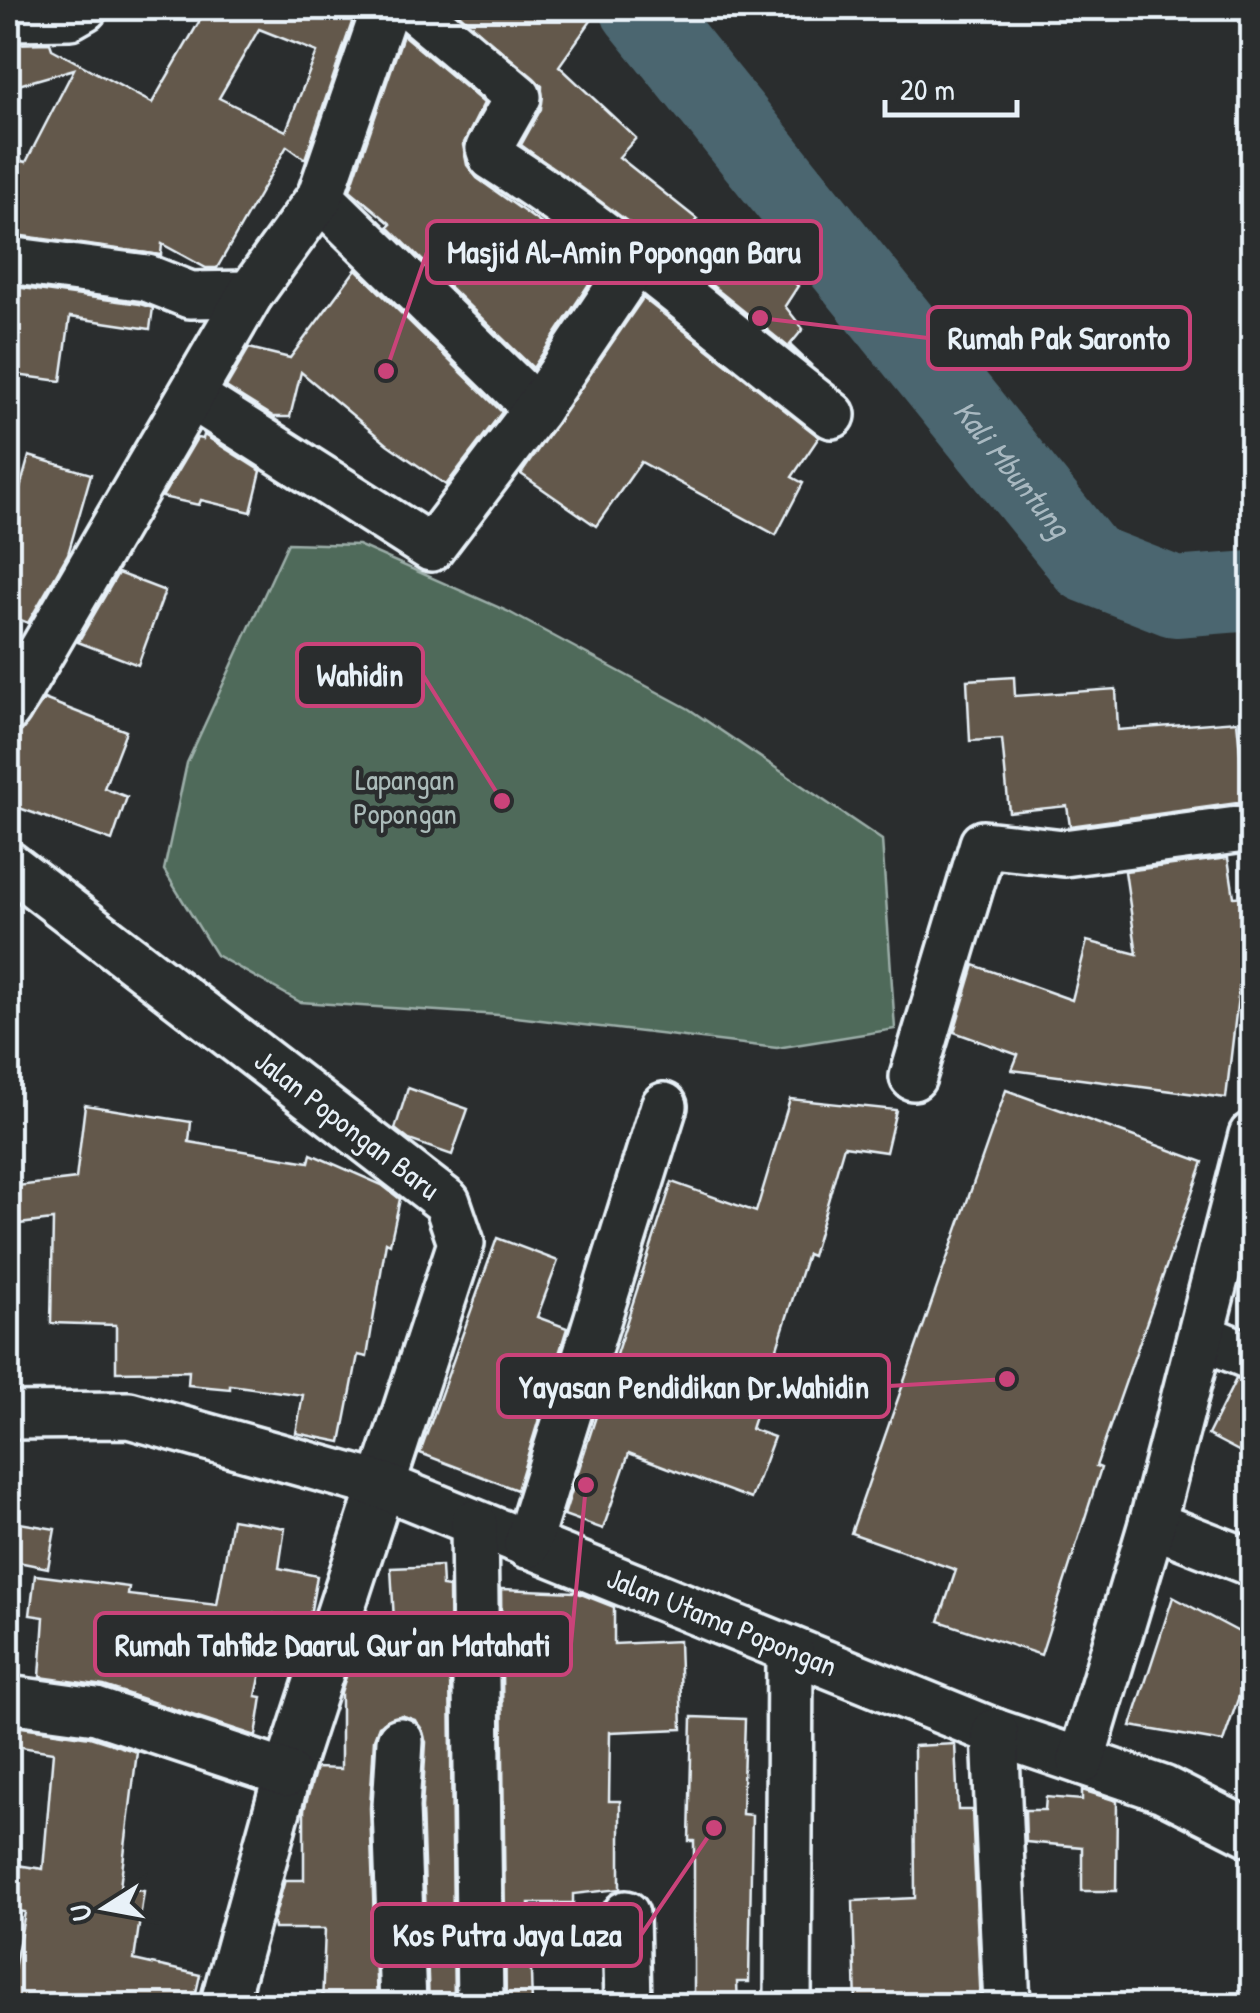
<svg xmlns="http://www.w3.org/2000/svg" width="1260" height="2013" font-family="'Patrick Hand',sans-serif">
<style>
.green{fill:#506b5a;stroke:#9caea9;stroke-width:2.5}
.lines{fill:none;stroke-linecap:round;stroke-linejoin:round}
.river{stroke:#4b666f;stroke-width:80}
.building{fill:#63594b;stroke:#e8f1f8;stroke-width:2.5;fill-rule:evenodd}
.minor-casing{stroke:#e8f1f8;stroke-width:52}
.minor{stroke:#2a2d2e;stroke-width:45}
.labels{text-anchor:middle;stroke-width:9;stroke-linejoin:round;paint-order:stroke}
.park-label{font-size:30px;fill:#abbbb9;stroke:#2a2d2e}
.street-label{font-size:30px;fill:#e8f1f8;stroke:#2a2d2e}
.water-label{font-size:32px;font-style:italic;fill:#a9b9c1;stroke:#2a2d2e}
.leader{fill:none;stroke:#ca437a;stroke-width:4}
.callout-dot{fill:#ca437a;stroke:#2a2d2e;stroke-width:4}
.callout{fill:#2a2d2e;stroke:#ca437a;stroke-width:4}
.callout-label{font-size:32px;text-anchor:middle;font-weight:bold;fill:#e8f1f8}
</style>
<rect width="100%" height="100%" fill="#2a2d2e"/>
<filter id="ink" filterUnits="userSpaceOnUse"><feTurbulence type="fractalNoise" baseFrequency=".01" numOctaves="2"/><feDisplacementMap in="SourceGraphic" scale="20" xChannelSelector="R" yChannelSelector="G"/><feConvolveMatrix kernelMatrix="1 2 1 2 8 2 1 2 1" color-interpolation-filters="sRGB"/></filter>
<g filter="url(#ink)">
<polygon class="green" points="288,543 358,545 507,611 689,709 882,840 895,1029 777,1048 499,1015 300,1002 216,955 164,870 187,763"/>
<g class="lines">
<path class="river" id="s1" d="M 640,8 L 1088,563 L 1175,597 L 1252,591"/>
</g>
<g class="building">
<path d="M 207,8 L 357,8 L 305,159 L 287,146 L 217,268 L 206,268 L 162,244 L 161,255 L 8,234 L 8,157 L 26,162 L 74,69 L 8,88 L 8,44 L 50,43 L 52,49 L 152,103 ZM 259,29 L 317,52 L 286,131 L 219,98 Z"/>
<polygon points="452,8 600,8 559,66 636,138 619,157 697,219 670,253 521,145 541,109 542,86"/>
<polygon points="403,35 484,103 463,145 467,165 477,178 601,266 533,368 388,227 391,224 350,190"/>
<polygon points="758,247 798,286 785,306 803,329 790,345 812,366 689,267"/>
<polygon points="356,269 502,412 446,485 387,444 301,372 290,417 274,417 226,387 249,348 290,358"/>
<polygon points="8,286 140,304 153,308 150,329 70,317 61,381 8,374"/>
<polygon points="643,298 819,437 792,477 803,483 776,535 641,462 596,526 521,474"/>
<polygon points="204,435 261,471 251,512 201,500 199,505 162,497 197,438 203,439"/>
<polygon points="29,456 91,474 68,554 28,623 8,615 8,530"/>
<polygon points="118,573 165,591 138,665 78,642"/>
<polygon points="1014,677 1015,696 1116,689 1118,730 1237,721 1245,802 1070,826 1067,806 1009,812 1002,739 970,741 967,680"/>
<polygon points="44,699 126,731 104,788 127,797 112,841 8,804 8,735 22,731"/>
<polygon points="1228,858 1234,897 1247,896 1252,962 1242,963 1226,1098 1012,1070 1018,1055 954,1032 974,965 1072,1000 1087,941 1137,954 1125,871"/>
<polygon points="408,1088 468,1109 452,1155 409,1140 395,1129"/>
<polygon points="1006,1090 1203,1162 1096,1466 1101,1468 1041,1655 939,1621 956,1570 851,1533"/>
<polygon points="790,1099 896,1110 886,1152 844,1146 812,1256 807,1254 751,1429 774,1437 751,1499 629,1453 603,1529 564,1515 672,1182 756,1212"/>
<polygon points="85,1105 191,1122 189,1142 309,1162 311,1154 382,1185 400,1199 390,1244 386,1242 367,1357 358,1355 341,1442 296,1433 303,1395 230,1385 230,1389 188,1385 189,1371 116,1372 116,1325 51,1323 53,1220 10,1225 8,1187 76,1179"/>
<polygon points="497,1238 558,1261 537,1317 567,1328 517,1490 420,1453"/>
<polygon points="1236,1379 1252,1383 1252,1458 1208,1435"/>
<polygon points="232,1519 285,1528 279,1568 317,1576 309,1621 274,1614 256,1696 262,1697 256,1736 104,1686 40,1677 44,1617 30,1615 35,1575 129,1587 128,1595 217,1605"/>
<polygon points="8,1521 55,1529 48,1568 8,1560"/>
<polygon points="441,1566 442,1586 449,1587 454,2006 429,2006 422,1807 426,1742 415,1720 401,1715 379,1726 374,1739 370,1808 377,2006 322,2006 325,1929 274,1929 273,1922 285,1880 304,1880 304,1810 316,1768 341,1769 341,1692 353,1655 396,1656 391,1568"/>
<polygon points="501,1589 576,1592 614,1607 614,1644 679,1641 682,1729 610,1732 609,1801 620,1801 620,1889 573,1894 573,1903 529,1903 532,2006 506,2006"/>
<polygon points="1173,1597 1252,1639 1252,1659 1223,1742 1131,1726"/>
<polygon points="692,1717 745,1719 742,1814 752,1815 749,1982 737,1982 738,2006 694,2006 694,1841 689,1841"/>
<polygon points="8,1725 90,1737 137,1752 120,1887 144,1891 134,1960 200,1975 193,2006 37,2006 8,2000 25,1912 10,1910 17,1865 43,1869 53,1752 8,1745"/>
<polygon points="955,1744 958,1810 972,1810 981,2006 856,2006 853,1901 915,1898 914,1746"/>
<polygon points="1082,1790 1117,1801 1116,1891 1082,1891 1082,1847 1026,1842 1025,1810 1045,1810 1046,1797 1082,1800"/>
</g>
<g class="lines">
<defs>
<g id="minor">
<path d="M 412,8 L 518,97 L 489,148 L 492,157 C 611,232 721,329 832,415"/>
<polyline points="8,17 70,16 84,8"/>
<polyline points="320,197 537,409"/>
<polyline points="8,260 147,278 190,295 250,294"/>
<polyline points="192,396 431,548 537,409 635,263"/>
<polyline points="8,709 250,294 320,197 385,8"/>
<path id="s2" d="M 8,864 L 447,1202 L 461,1243 L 287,1774 L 223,2006"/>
<polyline points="913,1077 983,844 1064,853 1252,828"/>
<polyline points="1203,1337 1252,1357"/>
<path id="s3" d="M 8,1416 L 129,1415 L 384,1486 L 995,1732 L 1163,1789 L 1252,1834"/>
<polyline points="474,1523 480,2006"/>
<polyline points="1152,1524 1252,1563"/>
<polyline points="527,1545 664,1106"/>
<polyline points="8,1699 96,1711 287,1774"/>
<polyline points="995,1732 1007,2006"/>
<polyline points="400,1741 396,1807 403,2006"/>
<polyline points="1081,1761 1152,1524 1252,1135"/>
<polyline points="626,1914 628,2006"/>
<polyline points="788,2006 790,1650"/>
</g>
</defs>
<use href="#minor" class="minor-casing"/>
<use href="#minor" class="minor"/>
</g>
</g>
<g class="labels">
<g class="park-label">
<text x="405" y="790">Lapangan<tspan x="405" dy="34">Popongan</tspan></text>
</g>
<g class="street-label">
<text dy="10" stroke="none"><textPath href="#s2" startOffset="428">Jalan Popongan Baru</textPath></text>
<text dy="10" stroke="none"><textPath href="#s3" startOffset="750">Jalan Utama Popongan</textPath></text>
</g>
<g class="water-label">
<text dy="11" stroke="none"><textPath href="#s1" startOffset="592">Kali Mbuntung</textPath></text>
</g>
</g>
<path class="leader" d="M386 371L427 252M760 318L928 338M502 801L423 675M1007 1379L889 1386M586 1485L571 1644M714 1828L641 1935"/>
<g class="callout-dot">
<circle cx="386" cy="371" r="10"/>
<circle cx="760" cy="318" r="10"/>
<circle cx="502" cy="801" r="10"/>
<circle cx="1007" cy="1379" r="10"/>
<circle cx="586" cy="1485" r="10"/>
<circle cx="714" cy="1828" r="10"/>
</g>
<g class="callout">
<rect x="427" y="221" width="394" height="62" rx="10"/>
<rect x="928" y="307" width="262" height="62" rx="10"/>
<rect x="297" y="644" width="126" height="62" rx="10"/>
<rect x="498" y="1355" width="391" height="62" rx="10"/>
<rect x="95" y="1613" width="476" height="62" rx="10"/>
<rect x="372" y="1904" width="269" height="62" rx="10"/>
</g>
<g class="callout-label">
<text x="624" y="263">Masjid Al-Amin Popongan Baru</text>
<text x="1059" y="349">Rumah Pak Saronto</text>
<text x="360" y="686">Wahidin</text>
<text x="694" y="1398">Yayasan Pendidikan Dr.Wahidin</text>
<text x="333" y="1656">Rumah Tahfidz Daarul Qur'an Matahati</text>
<text x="507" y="1946">Kos Putra Jaya Laza</text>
</g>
<rect width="1260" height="2013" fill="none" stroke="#2a2d2e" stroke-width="40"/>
<rect x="20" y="20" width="1220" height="1973" fill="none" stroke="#e8f1f8" stroke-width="4" filter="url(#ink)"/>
<g transform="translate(105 1908) rotate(259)" stroke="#2a2d2e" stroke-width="8" paint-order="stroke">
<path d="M0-8L18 38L0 25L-18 38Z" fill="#e8f1f8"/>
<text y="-15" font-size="28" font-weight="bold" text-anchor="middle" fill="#e8f1f8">U</text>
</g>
<path d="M885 100v15h132v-15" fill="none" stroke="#e8f1f8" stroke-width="5"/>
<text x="900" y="100" font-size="30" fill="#e8f1f8" stroke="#2a2d2e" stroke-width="8" paint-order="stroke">20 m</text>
</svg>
